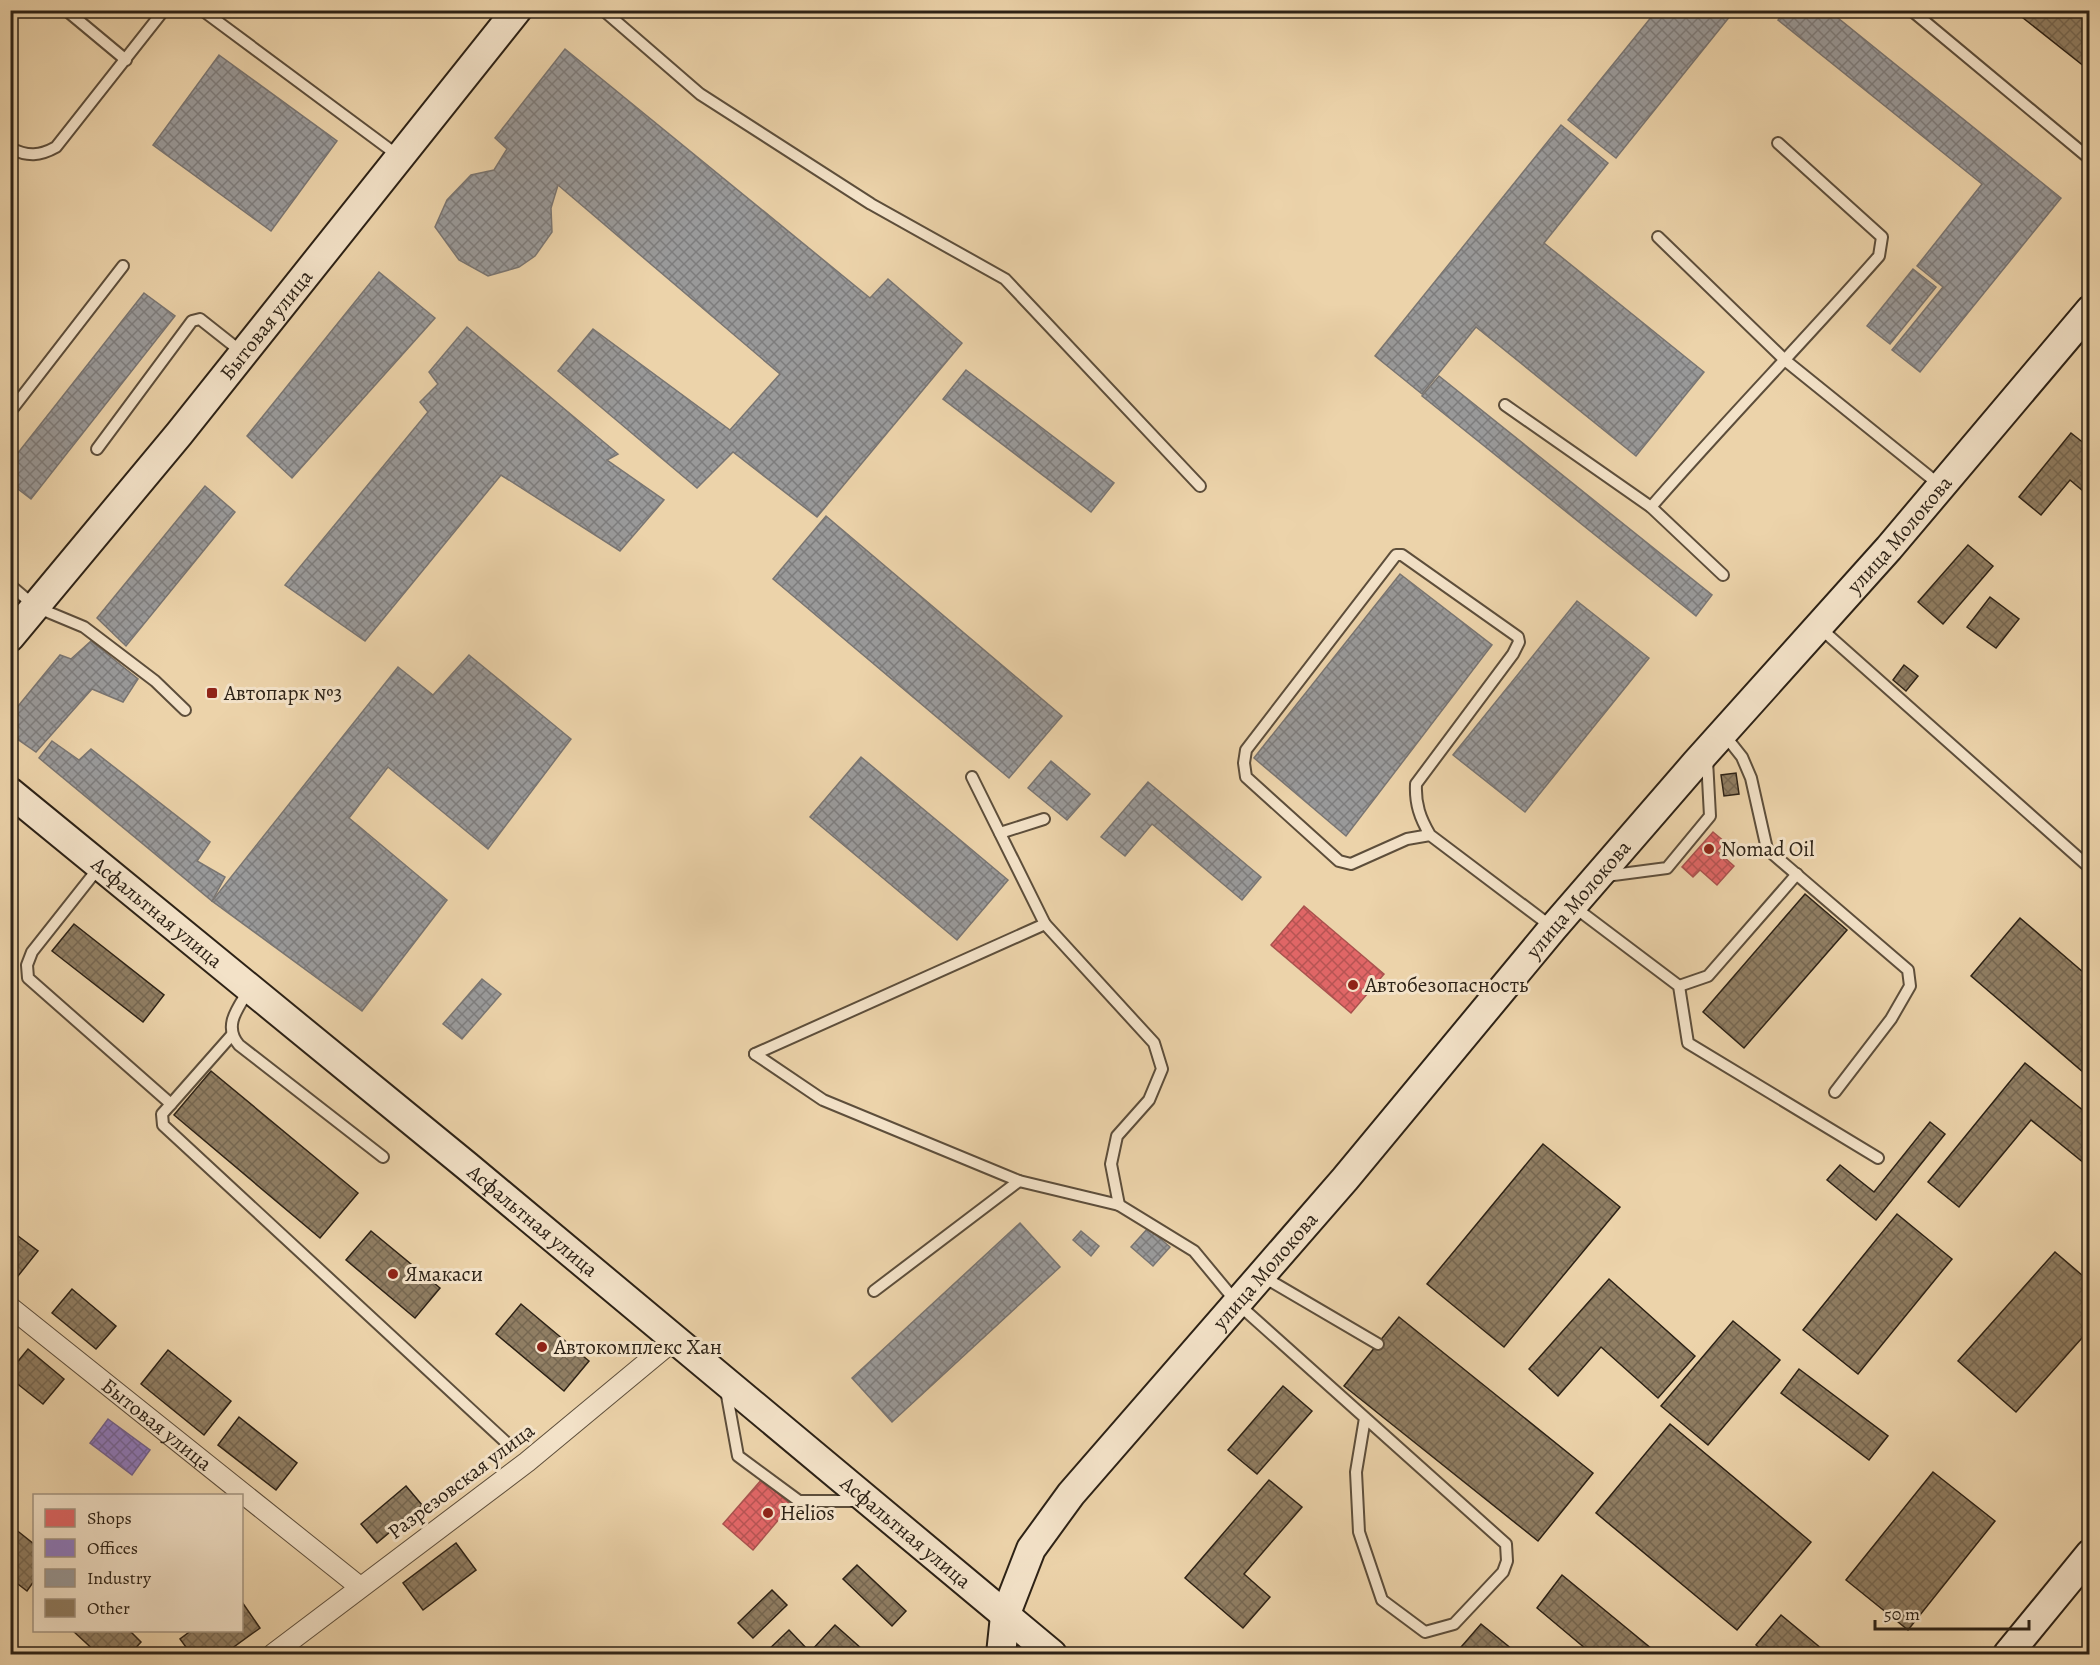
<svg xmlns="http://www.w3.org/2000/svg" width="2100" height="1665" font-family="Alegreya,serif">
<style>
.shops{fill:url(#shops-cross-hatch);stroke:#aa524e;stroke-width:1.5}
.offices{fill:url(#offices-cross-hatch);stroke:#71618f;stroke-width:1.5}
.industry{fill:url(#industry-cross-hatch);stroke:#797572;stroke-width:1.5}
.building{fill:url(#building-cross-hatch);stroke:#2d2216;stroke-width:1.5}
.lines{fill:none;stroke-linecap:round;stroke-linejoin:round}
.lane-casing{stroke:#5d4e3b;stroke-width:14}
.street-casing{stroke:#5d4e3b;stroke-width:22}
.secondary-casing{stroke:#2d2216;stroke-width:32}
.lane{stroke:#f3e2c8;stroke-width:10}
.street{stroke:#f3e2c8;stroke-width:20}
.secondary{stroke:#f3e2c8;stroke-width:28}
.poi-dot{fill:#8f2418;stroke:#f3e2c8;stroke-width:2}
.labels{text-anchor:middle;stroke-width:6;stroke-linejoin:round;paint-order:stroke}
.street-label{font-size:21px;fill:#2d2216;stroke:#f3e2c8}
.poi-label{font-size:21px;fill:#2d2216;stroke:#f3e2c8;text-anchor:start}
</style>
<defs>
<pattern id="shops-cross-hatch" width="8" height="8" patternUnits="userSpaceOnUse" patternTransform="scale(1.5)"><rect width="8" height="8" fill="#e06666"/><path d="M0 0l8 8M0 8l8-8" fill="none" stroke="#b65453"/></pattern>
<pattern id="offices-cross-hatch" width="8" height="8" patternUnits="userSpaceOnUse" patternTransform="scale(1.5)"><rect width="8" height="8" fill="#8e7cc3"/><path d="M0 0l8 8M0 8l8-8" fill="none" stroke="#74659d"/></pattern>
<pattern id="industry-cross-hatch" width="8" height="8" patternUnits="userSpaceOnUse" patternTransform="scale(1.5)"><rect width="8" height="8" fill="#999"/><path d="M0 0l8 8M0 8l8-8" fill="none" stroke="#7d7c7c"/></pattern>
<pattern id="building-cross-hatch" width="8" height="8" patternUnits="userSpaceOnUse" patternTransform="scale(1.5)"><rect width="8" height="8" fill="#907e63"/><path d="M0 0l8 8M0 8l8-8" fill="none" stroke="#766751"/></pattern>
</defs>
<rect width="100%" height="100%" fill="#ecd3aa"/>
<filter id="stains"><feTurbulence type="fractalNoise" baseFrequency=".00333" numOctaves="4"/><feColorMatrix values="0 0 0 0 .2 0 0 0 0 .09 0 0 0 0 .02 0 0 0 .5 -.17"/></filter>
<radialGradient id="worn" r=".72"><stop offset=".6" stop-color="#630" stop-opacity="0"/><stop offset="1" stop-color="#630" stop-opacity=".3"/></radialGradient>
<g class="shops">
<polygon points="1713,832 1725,842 1717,851 1734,866 1717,885 1700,870 1693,877 1682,867"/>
<polygon points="1304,906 1384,974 1351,1013 1271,945"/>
<polygon points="762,1479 791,1505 753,1550 723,1524"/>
</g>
<polygon class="offices" points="108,1419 150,1450 132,1475 90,1443"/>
<g class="industry">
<polygon points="1657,10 1735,10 1616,158 1568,120"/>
<polygon points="1785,10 1828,10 2061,198 1920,372 1892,350 1943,287 1917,266 1982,184 1778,20"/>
<polygon points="565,49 870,298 888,279 962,343 817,517 733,452 697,488 558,371 593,329 730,430 780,374 558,185 551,208 552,232 535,256 519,267 488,276 459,260 435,227 447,200 471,175 494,170 507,149 495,138"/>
<polygon points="219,55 337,141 271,231 153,145"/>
<polygon points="1561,125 1608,163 1544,243 1704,372 1636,456 1476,327 1422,394 1375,356"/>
<polygon points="1913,269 1936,287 1890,344 1867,326"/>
<polygon points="379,272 435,318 292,478 247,436"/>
<polygon points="144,293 175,316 31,499 10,483 10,463"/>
<polygon points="467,327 618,454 607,460 664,500 620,551 501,475 365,641 285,585 428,412 420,402 438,384 429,372"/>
<polygon points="966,370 1114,483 1091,512 943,399"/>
<polygon points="1439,376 1712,595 1696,616 1422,396"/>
<polygon points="205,486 235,512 126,646 97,618"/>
<polygon points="826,516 1062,716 1009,778 773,579"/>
<polygon points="1400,574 1492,645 1346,836 1254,758"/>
<polygon points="1577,601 1649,658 1525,812 1453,755"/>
<polygon points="91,641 138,679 123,702 92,689 36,752 10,734 10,716 60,655 71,659"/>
<polygon points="469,655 571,739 488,849 388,767 349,818 447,900 362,1011 212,901 398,667 433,695"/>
<polygon points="52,741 79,760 91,749 210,842 197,861 225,877 212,901 39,758"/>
<polygon points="861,757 1008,880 957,940 810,817"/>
<polygon points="1051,761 1090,794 1067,820 1028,788"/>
<polygon points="1148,782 1261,877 1242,900 1152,824 1125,856 1101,837"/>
<polygon points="482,979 501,994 462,1039 443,1024"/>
<polygon points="1020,1223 1060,1267 892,1422 852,1378"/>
<polygon points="1148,1228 1170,1247 1153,1266 1131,1247"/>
<polygon points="1081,1231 1099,1246 1091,1256 1073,1240"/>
</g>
<g class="building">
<polygon points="2013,10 2090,10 2090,71"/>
<polygon points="2071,433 2090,448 2090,497 2070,480 2041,515 2019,497"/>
<polygon points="1968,545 1993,566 1943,624 1918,602"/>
<polygon points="1990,597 2019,619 1996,648 1967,627"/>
<polygon points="1904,665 1918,676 1906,691 1893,680"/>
<polygon points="1736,773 1739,794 1724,796 1721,775"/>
<polygon points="1805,894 1847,930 1744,1048 1703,1012"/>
<polygon points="2020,918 2090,978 2090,1078 1971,976"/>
<polygon points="74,924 164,995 143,1022 52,951"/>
<polygon points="2025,1063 2090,1116 2090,1168 2031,1120 1959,1207 1928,1182"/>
<polygon points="211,1071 358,1193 320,1238 174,1115"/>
<polygon points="1930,1122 1945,1134 1876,1220 1827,1180 1840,1165 1874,1192"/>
<polygon points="1543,1144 1620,1207 1504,1347 1427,1284"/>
<polygon points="1897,1214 1952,1259 1858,1374 1803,1330"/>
<polygon points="10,1230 38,1251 14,1281 10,1278"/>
<polygon points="371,1231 440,1288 415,1318 346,1260"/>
<polygon points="2055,1252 2090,1282 2090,1329 2016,1412 1958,1361"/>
<polygon points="1609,1279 1695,1356 1658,1398 1601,1347 1558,1396 1529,1369"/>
<polygon points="72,1289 116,1326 96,1349 52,1313"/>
<polygon points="521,1304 589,1361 564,1391 496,1334"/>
<polygon points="1399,1317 1593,1473 1538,1541 1344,1386"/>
<polygon points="1733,1321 1780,1360 1708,1445 1661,1406"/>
<polygon points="28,1349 64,1379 43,1404 10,1378 10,1371"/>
<polygon points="168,1350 231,1401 204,1435 141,1384"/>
<polygon points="1799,1369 1888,1436 1869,1460 1781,1393"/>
<polygon points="1283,1386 1312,1411 1257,1474 1228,1450"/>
<polygon points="239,1417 297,1463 276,1490 218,1445"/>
<polygon points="1670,1424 1811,1542 1737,1630 1596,1513"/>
<polygon points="1933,1472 1995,1521 1908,1630 1846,1580"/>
<polygon points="1269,1480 1302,1507 1244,1574 1270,1597 1243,1628 1185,1578"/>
<polygon points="406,1486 422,1505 377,1543 361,1524"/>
<polygon points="10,1525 34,1544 34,1581 27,1591 10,1578"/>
<polygon points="456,1543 476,1570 423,1610 403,1583"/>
<polygon points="857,1565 906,1611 892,1626 843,1579"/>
<polygon points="1562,1575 1658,1654 1592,1654 1537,1608"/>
<polygon points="772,1590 787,1605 753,1638 738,1623"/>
<polygon points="242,1602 260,1628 224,1654 191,1654 180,1639 192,1630 242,1630"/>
<polygon points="1781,1615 1828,1654 1767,1654 1756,1645"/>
<polygon points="1481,1624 1518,1654 1455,1654"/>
<polygon points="835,1625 863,1650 858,1654 764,1654 789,1630 810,1652"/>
<polygon points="72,1630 129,1630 141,1642 130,1654 98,1654"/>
</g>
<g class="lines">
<defs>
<g id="lane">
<polyline points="66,10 126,60"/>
<polyline points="202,10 400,157"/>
<polyline points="603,10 700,94 871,204 1005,279 1200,486"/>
<polyline points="1911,10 2090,159"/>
<path d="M 10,148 C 28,157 40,156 56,147 L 164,10"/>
<polyline points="1658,237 1786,361 1941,486"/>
<path d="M 1505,405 L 1651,507 C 1725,422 1804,341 1879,256 L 1882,237 L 1778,143"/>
<polyline points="10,412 123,266"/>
<polyline points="97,449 192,321 200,319 243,353"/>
<polyline points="1651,507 1723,575"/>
<polyline points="10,585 36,607 84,627 155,681 185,710"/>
<polyline points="1819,627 2090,868"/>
<polyline points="1723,733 1742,757 1751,778 1767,849 1908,970 1910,986 1891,1019 1835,1092"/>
<polyline points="1000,833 1044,819"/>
<path d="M 1430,835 L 1407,839 L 1351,864 L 1339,861 L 1246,777 L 1244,763 L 1246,750 L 1396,555 L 1402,555 L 1518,637 L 1519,642 L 1513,654 L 1416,784 C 1415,804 1420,818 1430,835 L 1552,927"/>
<polyline points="100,866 32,952 27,965 28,978 171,1104 162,1114 163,1125 509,1445"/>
<polyline points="1606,876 1667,868 1710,816 1707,760"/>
<polyline points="1573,906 1679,986 1688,1043 1878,1158"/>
<polyline points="1045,924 1154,1043 1162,1069 1149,1100 1117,1136 1111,1164 1119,1205"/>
<polyline points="1679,986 1708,976 1797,874"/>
<path d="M 250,988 C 239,1007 222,1025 239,1045 L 383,1157"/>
<polyline points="755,1054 1045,924 972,777"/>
<polyline points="755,1054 823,1100 1019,1181"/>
<polyline points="171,1104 231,1036"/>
<polyline points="1262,1276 1378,1344"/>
<polyline points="874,1291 1019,1181 1119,1205 1194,1251 1238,1304 1506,1544 1507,1561 1503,1572 1454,1624 1425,1632 1382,1600 1359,1532 1356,1472 1365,1418"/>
<polyline points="726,1390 738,1456 799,1501 860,1501"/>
</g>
<g id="street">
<path id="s1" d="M 10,1307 L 360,1587"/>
<polyline points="273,1654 527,1462 674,1340"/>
</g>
<g id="secondary">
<path id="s2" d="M 10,637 L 179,434 L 517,10"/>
<path id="s3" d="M 10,792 L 467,1166 L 1052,1654"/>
<path id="s4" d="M 1001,1654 L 1005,1616 L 1031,1549 L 1071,1494 L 1345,1179 L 1553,928 L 1696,763 L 1889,548 L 2090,310"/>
<polyline points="2008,1654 2090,1554"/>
</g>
</defs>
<use href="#lane" class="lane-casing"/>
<use href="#street" class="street-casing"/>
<use href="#secondary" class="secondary-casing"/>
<use href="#lane" class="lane"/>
<use href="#street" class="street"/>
<use href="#secondary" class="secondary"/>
</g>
<g class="poi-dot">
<rect x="206" y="687" width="12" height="12" rx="3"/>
<circle cx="1709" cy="849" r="6"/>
<circle cx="1353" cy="985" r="6"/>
<circle cx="393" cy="1274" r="6"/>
<circle cx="542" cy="1347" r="6"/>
<circle cx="768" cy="1513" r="6"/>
</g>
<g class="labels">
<g class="street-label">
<text dy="7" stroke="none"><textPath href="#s2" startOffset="404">Бытовая улица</textPath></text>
<text dy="7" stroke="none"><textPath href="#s4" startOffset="1446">улица Молокова</textPath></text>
<text dy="7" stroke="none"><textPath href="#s4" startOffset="960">улица Молокова</textPath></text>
<text dy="7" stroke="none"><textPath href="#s3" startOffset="190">Асфальтная улица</textPath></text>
<text dy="7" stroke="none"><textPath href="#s3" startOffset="676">Асфальтная улица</textPath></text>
<text dy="7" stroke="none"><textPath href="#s4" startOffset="474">улица Молокова</textPath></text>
<text dy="7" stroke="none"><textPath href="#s1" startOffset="188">Бытовая улица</textPath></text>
<text transform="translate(461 1481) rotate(-37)" y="7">Разрезовская улица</text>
<text dy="7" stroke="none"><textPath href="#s3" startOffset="1162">Асфальтная улица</textPath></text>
</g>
<g class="poi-label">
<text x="224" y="700">Автопарк №3</text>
<text x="1721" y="856">Nomad Oil</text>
<text x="1365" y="992">Автобезопасность</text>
<text x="405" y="1281">Ямакаси</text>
<text x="554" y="1354">Автокомплекс Хан</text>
<text x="780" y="1520">Helios</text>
</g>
</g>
<rect width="2100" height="1665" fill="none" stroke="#ecd3aa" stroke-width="36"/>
<rect x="12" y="12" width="2076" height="1641" fill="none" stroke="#2d2216" stroke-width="3"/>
<rect x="18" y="18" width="2064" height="1629" fill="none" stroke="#2d2216" stroke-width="1.5"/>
<rect x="33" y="1494" width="210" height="138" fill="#f3e2c8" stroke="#a49581" stroke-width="1.5"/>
<rect x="45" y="1509" width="30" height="18" fill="#e06666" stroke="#a49581" stroke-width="1.5"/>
<text x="87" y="1524" font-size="18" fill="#2d2216">Shops</text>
<rect x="45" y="1539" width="30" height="18" fill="#8e7cc3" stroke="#a49581" stroke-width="1.5"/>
<text x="87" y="1554" font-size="18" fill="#2d2216">Offices</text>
<rect x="45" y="1569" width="30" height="18" fill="#999999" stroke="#a49581" stroke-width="1.5"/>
<text x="87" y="1584" font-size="18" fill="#2d2216">Industry</text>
<rect x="45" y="1599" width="30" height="18" fill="#907e63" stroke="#a49581" stroke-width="1.5"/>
<text x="87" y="1614" font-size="18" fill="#2d2216">Other</text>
<path d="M1875 1620v9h154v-9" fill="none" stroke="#2d2216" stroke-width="3"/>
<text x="1884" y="1620" font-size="18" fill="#2d2216" stroke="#f3e2c8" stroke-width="4.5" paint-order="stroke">50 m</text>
<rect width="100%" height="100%" filter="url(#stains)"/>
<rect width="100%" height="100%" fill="url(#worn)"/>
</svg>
